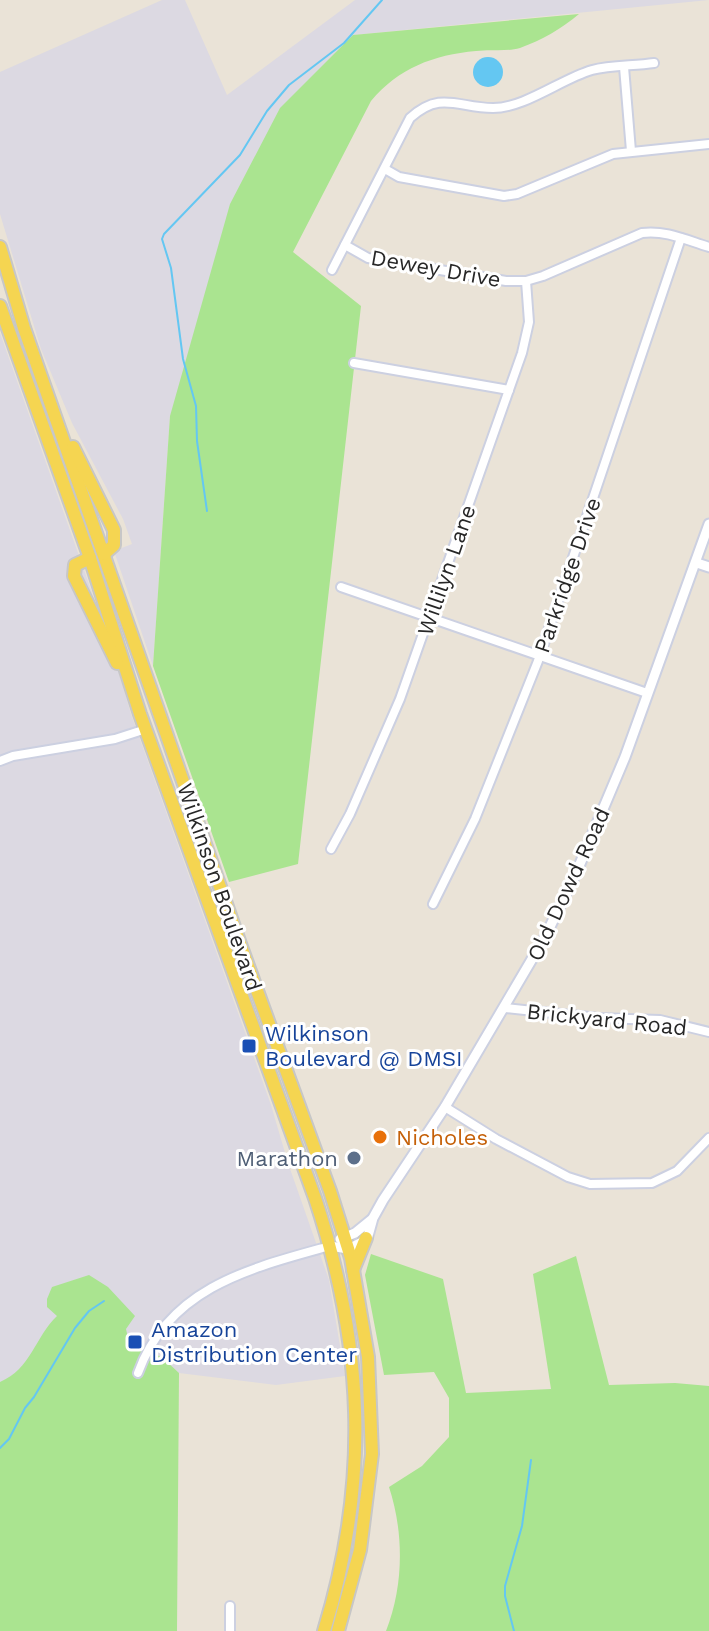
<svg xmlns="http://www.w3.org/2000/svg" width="709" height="1631" font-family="'Work Sans',sans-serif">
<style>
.industrial{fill:#dcd9e2}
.green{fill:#aae490}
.water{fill:#64c7f2}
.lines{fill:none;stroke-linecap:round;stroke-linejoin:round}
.stream{stroke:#64c7f2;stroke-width:2}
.minor-casing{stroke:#ccd0e1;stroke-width:12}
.tertiary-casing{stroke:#ccd0e1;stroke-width:13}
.primary-casing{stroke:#c7c7c7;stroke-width:16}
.minor{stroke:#fff;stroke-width:8}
.tertiary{stroke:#fff;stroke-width:9}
.primary{stroke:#f5d551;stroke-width:12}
.transit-dot{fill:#1a4fb4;stroke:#fff;stroke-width:3}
.food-dot{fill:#e8710a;stroke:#fff;stroke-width:3}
.service-dot{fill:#5c6f8a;stroke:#fff;stroke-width:3}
.labels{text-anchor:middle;stroke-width:6;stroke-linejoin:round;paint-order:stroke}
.street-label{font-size:22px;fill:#272727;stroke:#fff}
.transit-label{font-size:22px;fill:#164399;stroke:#fff;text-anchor:start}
.food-label{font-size:22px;fill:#c56008;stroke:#fff;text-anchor:start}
.service-label{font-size:22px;fill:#4e5e75;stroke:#fff;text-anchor:end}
</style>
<rect width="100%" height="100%" fill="#eae3d7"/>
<g class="industrial">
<polygon points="162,0 185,0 227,95 355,0 709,0 354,35 170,416 153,666 114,551 132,544 123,519 72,423 41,349 3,224 0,214 0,72"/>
<polygon points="0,333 111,646 131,714 271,1105 288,1163 329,1280 345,1376 276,1385 179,1373 164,1359 96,1321 0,1467"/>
</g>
<g class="green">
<path d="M 579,14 C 561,29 542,40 520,48 C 506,52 490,49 476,51 C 433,55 399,68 371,101 L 293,252 L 361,306 L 298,864 L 229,882 L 153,666 L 170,416 L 230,204 L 280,108 L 353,35 Z"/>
<path d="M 371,1254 L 443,1279 L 466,1393 L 551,1389 L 533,1274 L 576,1256 L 609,1385 L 675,1383 L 709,1386 L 709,1631 L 386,1631 C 404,1585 404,1533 389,1487 L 422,1466 L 449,1437 L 449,1398 L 434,1372 L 384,1375 L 365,1275 Z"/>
<path d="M 89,1275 L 108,1287 L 135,1316 L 126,1329 L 128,1338 L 164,1359 L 179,1373 L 177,1631 L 0,1631 L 0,1382 C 31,1369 35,1337 57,1316 L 47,1307 L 47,1299 L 52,1287 Z"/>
</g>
<circle class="water" cx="488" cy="72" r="15"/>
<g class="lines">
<g class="stream">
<polyline points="207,511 197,441 196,406 183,359 171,268 162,239 164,234 240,155 267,111 289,85 344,43 382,0"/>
<polyline points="0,1448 9,1439 25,1408 34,1397 75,1328 89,1311 104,1301"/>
<polyline points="514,1631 505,1596 505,1586 522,1526 531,1460"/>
</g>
<defs>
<g id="minor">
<polyline points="624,67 631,151"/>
<polyline points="385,169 399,177 504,196 517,194 613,154 709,144"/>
<path d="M 345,245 L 368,258 L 506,281 L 526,281 L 543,276 L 642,233 C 666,230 686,240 709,247"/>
<path d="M 332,270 L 410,118 C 441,90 458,108 493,108 C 525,108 561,79 592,70 C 611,65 634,66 654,63"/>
<polyline points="354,363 509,390"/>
<polyline points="341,587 647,693"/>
<polyline points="0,761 13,756 115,739 146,729"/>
<polyline points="331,849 350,814 400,699 522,353 529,322 526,281"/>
<polyline points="433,904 475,819 538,661 681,238"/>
<polyline points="505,1008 599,1018 660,1020 709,1032"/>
<polyline points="445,1107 496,1139 568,1177 590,1184 652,1183 677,1171 709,1138"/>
<path d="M 138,1373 C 169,1287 251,1268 330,1246"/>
<polyline points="230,1606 230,1631"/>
</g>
<g id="tertiary">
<polyline points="697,563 709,567"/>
<polyline points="340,1239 355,1233 371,1220"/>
<polyline points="330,1246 348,1249 362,1242 368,1236 373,1218 383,1200 445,1107 545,937 577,871 625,757 709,524"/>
</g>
<g id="primary">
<polyline points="0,247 24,328 240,944 330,1191 351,1258 368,1357 372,1454 360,1550 338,1631"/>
<path d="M 0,306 L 90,558 L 140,714 L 315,1198 C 364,1346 370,1481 324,1631"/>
<polyline points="73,447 114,530 114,545 104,554"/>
<polyline points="90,558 75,565 74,576 117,663"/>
<polyline points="353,1270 366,1238"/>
</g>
</defs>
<use href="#minor" class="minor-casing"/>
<use href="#tertiary" class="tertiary-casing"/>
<use href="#primary" class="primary-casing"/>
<use href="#minor" class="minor"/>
<use href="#tertiary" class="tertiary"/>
<use href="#primary" class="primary"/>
</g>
<g class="transit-dot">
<rect x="241" y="1038" width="16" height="16" rx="4"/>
<rect x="127" y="1334" width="16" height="16" rx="4"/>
</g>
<circle class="food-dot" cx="380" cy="1137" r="8"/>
<circle class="service-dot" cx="354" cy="1158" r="8"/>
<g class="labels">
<g class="street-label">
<text transform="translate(436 268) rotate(10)" y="8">Dewey Drive</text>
<text transform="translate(446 570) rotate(-71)" y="8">Willilyn Lane</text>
<text transform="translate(567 575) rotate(-71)" y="8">Parkridge Drive</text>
<text transform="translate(568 884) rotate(-65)" y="8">Old Dowd Road</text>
<text transform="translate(220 887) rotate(71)" y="8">Wilkinson Boulevard</text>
<text transform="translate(607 1019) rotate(6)" y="8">Brickyard Road</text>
</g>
<g class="transit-label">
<text x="265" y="1041">Wilkinson<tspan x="265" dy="25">Boulevard @ DMSI</tspan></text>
<text x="151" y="1337">Amazon<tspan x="151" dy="25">Distribution Center</tspan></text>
</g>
<g class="food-label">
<text x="396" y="1145">Nicholes</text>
</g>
<g class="service-label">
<text x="338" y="1166">Marathon</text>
</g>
</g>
</svg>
